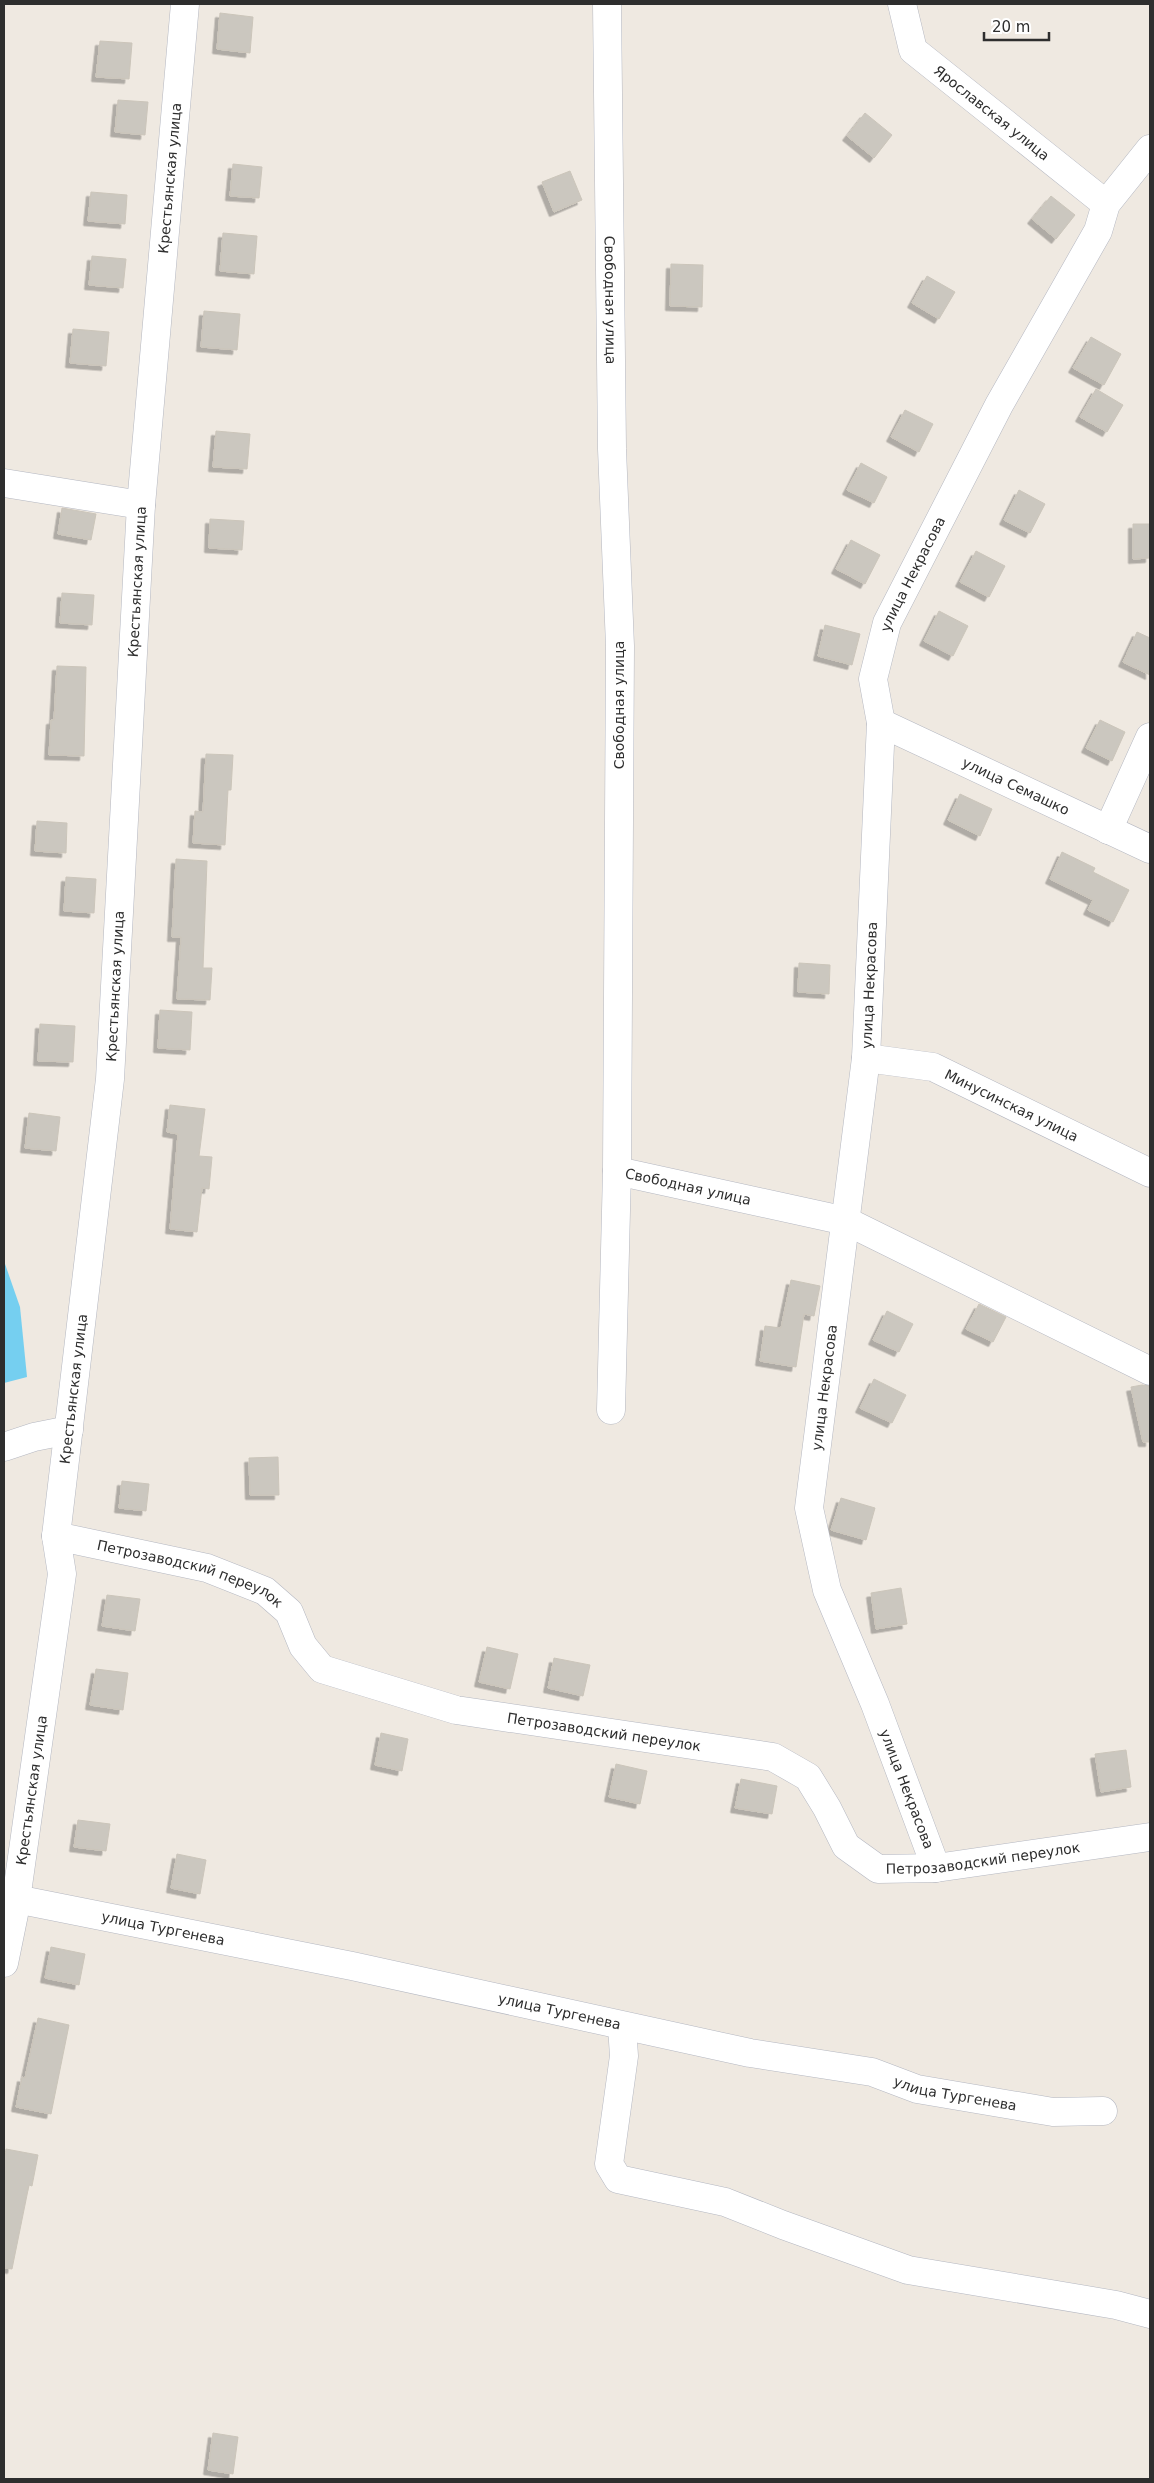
<svg xmlns="http://www.w3.org/2000/svg" width="1154" height="2483" font-family="'DejaVu Sans',sans-serif">
<style>
.water{fill:#75cff0}
.building{fill:#cbc7bf;stroke:#cbc5ba;filter:url(#shadow)}
.lines{fill:none;stroke-linecap:round;stroke-linejoin:round}
.minor-casing{stroke:#b4b7c1;stroke-width:29}
.minor{stroke:#fff;stroke-width:28}
.labels{text-anchor:middle;stroke-width:4.5;stroke-linejoin:round;paint-order:stroke}
.street-label{font-size:14px;fill:#2e2e2e;stroke:#fff}
</style>
<defs>
<filter id="shadow"><feDropShadow dx="-4.5" dy="4.5" stdDeviation="0" flood-color="#0004"/></filter>
</defs>
<rect width="100%" height="100%" fill="#efe9e1"/>
<polygon class="water" points="4,1261 20,1307 27,1377 4,1383"/>
<g class="building">
<polygon points="220,13 253,17 250,53 217,49"/>
<polygon points="100,41 132,43 129,79 96,77"/>
<polygon points="118,100 148,102 145,135 115,132"/>
<polygon points="865,113 892,135 874,158 847,136"/>
<polygon points="233,164 262,167 259,198 230,196"/>
<polygon points="570,171 582,200 554,212 542,182"/>
<polygon points="91,192 127,195 125,224 88,221"/>
<polygon points="1051,196 1075,215 1056,239 1032,219"/>
<polygon points="223,233 257,236 254,274 220,271"/>
<polygon points="92,256 126,259 123,288 89,285"/>
<polygon points="671,264 703,265 702,307 670,306"/>
<polygon points="927,276 955,292 939,319 912,303"/>
<polygon points="204,311 240,314 237,350 201,347"/>
<polygon points="73,329 109,332 106,366 70,363"/>
<polygon points="1091,337 1121,354 1104,385 1073,368"/>
<polygon points="1096,389 1123,405 1107,432 1080,417"/>
<polygon points="905,410 933,424 919,452 891,437"/>
<polygon points="216,431 250,434 247,469 213,467"/>
<polygon points="861,463 887,477 874,503 847,490"/>
<polygon points="1019,490 1045,504 1030,533 1004,520"/>
<polygon points="62,508 96,514 91,540 58,534"/>
<polygon points="210,519 244,521 242,550 209,548"/>
<polygon points="1133,524 1150,524 1150,558 1133,559"/>
<polygon points="851,540 880,555 865,584 836,569"/>
<polygon points="976,551 1005,566 989,597 960,582"/>
<polygon points="62,593 94,595 92,625 60,623"/>
<polygon points="939,611 968,626 953,656 924,641"/>
<polygon points="825,625 860,634 852,665 818,656"/>
<polygon points="1137,632 1150,638 1150,675 1123,662"/>
<polygon points="57,666 86,667 84,756 49,755 51,720 54,720"/>
<polygon points="1100,720 1125,732 1112,761 1086,748"/>
<polygon points="206,754 233,755 231,790 228,790 225,845 193,843 195,811 203,812"/>
<polygon points="960,794 992,809 980,836 948,820"/>
<polygon points="37,821 67,823 66,853 35,851"/>
<polygon points="1062,852 1095,868 1093,872 1129,890 1113,922 1088,910 1093,900 1050,879"/>
<polygon points="176,859 207,861 203,968 212,968 210,1000 177,999 181,937 172,937"/>
<polygon points="66,877 96,879 94,913 64,911"/>
<polygon points="799,963 830,965 829,994 798,992"/>
<polygon points="160,1010 192,1012 190,1050 158,1048"/>
<polygon points="40,1024 75,1026 73,1062 38,1061"/>
<polygon points="170,1105 205,1109 199,1156 212,1157 209,1189 202,1188 197,1232 170,1229 178,1134 167,1132"/>
<polygon points="29,1113 60,1117 56,1151 25,1148"/>
<polygon points="791,1280 820,1286 814,1316 804,1314 796,1367 760,1361 765,1326 781,1328"/>
<polygon points="979,1304 1006,1317 993,1342 966,1329"/>
<polygon points="887,1311 913,1324 899,1352 873,1340"/>
<polygon points="874,1379 906,1395 892,1423 860,1408"/>
<polygon points="1142,1385 1150,1386 1150,1442 1143,1442 1131,1387"/>
<polygon points="278,1457 279,1495 250,1495 249,1458"/>
<polygon points="122,1481 149,1484 146,1511 119,1508"/>
<polygon points="841,1498 875,1508 866,1540 831,1530"/>
<polygon points="901,1588 907,1624 876,1629 871,1593"/>
<polygon points="107,1595 140,1599 135,1631 102,1626"/>
<polygon points="487,1647 518,1654 510,1689 479,1682"/>
<polygon points="554,1658 590,1665 583,1696 548,1688"/>
<polygon points="96,1669 128,1673 123,1710 90,1705"/>
<polygon points="381,1733 408,1739 402,1771 375,1765"/>
<polygon points="1126,1750 1131,1787 1101,1792 1095,1754"/>
<polygon points="616,1764 647,1771 640,1804 609,1797"/>
<polygon points="741,1779 777,1786 772,1814 735,1808"/>
<polygon points="78,1820 110,1824 106,1851 74,1847"/>
<polygon points="177,1854 206,1860 200,1894 171,1888"/>
<polygon points="51,1947 85,1954 79,1985 45,1978"/>
<polygon points="38,2018 69,2025 51,2114 16,2107 22,2077 25,2078"/>
<polygon points="6,2149 38,2155 32,2186 29,2185 12,2269 4,2268 4,2159"/>
<polygon points="213,2433 238,2437 233,2474 208,2470"/>
</g>
<g class="lines">
<defs>
<g id="minor">
<path id="s1" d="M 607,4 L 612,449 L 620,646 L 617,1171 L 846,1221 L 1150,1371"/>
<path id="s2" d="M 902,4 L 913,50 L 1106,204"/>
<polyline points="4,483 141,505"/>
<path id="s3" d="M 881,723 L 1150,849"/>
<polyline points="1108,830 1150,737"/>
<path id="s4" d="M 866,1058 L 933,1067 L 1150,1173"/>
<polyline points="611,1410 617,1171"/>
<polyline points="4,1447 34,1437 69,1430"/>
<path id="s5" d="M 56,1536 L 207,1568 L 265,1591 L 289,1612 L 303,1646 L 322,1669 L 456,1710 L 773,1757 L 808,1777 L 827,1808 L 846,1846 L 878,1869 L 936,1868 L 1150,1837"/>
<path id="s6" d="M 936,1868 L 875,1704 L 827,1590 L 809,1508 L 866,1058 L 881,723 L 873,679 L 887,623 L 999,405 L 1098,231 L 1106,204 L 1150,149"/>
<path id="s7" d="M 16,1899 L 352,1966 L 750,2053 L 872,2072 L 917,2089 L 1053,2112 L 1103,2111"/>
<path id="s8" d="M 4,1963 L 14,1914 L 62,1574 L 56,1536 L 110,1079 L 141,505 L 185,4"/>
<polyline points="622,2026 624,2056 609,2164 618,2179 725,2202 783,2225 908,2270 1116,2305 1150,2314"/>
</g>
</defs>
<use href="#minor" class="minor-casing"/>
<use href="#minor" class="minor"/>
</g>
<g class="labels">
<g class="street-label">
<text dy="5" stroke="none"><textPath href="#s2" startOffset="148">Ярославская улица</textPath></text>
<text dy="5" stroke="none"><textPath href="#s8" startOffset="1795">Крестьянская улица</textPath></text>
<text dy="5" stroke="none"><textPath href="#s1" startOffset="296">Свободная улица</textPath></text>
<text dy="5" stroke="none"><textPath href="#s6" startOffset="1329">улица Некрасова</textPath></text>
<text dy="5" stroke="none"><textPath href="#s8" startOffset="1390">Крестьянская улица</textPath></text>
<text transform="translate(619 705) rotate(-90)" y="5">Свободная улица</text>
<text dy="5" stroke="none"><textPath href="#s3" startOffset="149">улица Семашко</textPath></text>
<text dy="5" stroke="none"><textPath href="#s6" startOffset="909">улица Некрасова</textPath></text>
<text dy="5" stroke="none"><textPath href="#s8" startOffset="985">Крестьянская улица</textPath></text>
<text dy="5" stroke="none"><textPath href="#s4" startOffset="155">Минусинская улица</textPath></text>
<text dy="5" stroke="none"><textPath href="#s1" startOffset="1240">Свободная улица</textPath></text>
<text dy="5" stroke="none"><textPath href="#s6" startOffset="504">улица Некрасова</textPath></text>
<text dy="5" stroke="none"><textPath href="#s8" startOffset="580">Крестьянская улица</textPath></text>
<text dy="5" stroke="none"><textPath href="#s5" startOffset="140">Петрозаводский переулок</textPath></text>
<text dy="5" stroke="none"><textPath href="#s5" startOffset="605">Петрозаводский переулок</textPath></text>
<text transform="translate(907 1789) rotate(69)" y="5">улица Некрасова</text>
<text dy="5" stroke="none"><textPath href="#s8" startOffset="175">Крестьянская улица</textPath></text>
<text dy="5" stroke="none"><textPath href="#s5" startOffset="1040">Петрозаводский переулок</textPath></text>
<text dy="5" stroke="none"><textPath href="#s7" startOffset="150">улица Тургенева</textPath></text>
<text dy="5" stroke="none"><textPath href="#s7" startOffset="555">улица Тургенева</textPath></text>
<text dy="5" stroke="none"><textPath href="#s7" startOffset="960">улица Тургенева</textPath></text>
</g>
</g>
<rect width="1154" height="2483" fill="none" stroke="#2e2e2e" stroke-width="10"/>
<path d="M984 32v8h65v-8" fill="none" stroke="#2e2e2e" stroke-width="2.5"/>
<text x="992" y="32" font-size="15" fill="#2e2e2e" stroke="#ffffff" stroke-width="4" paint-order="stroke">20 m</text>
</svg>
